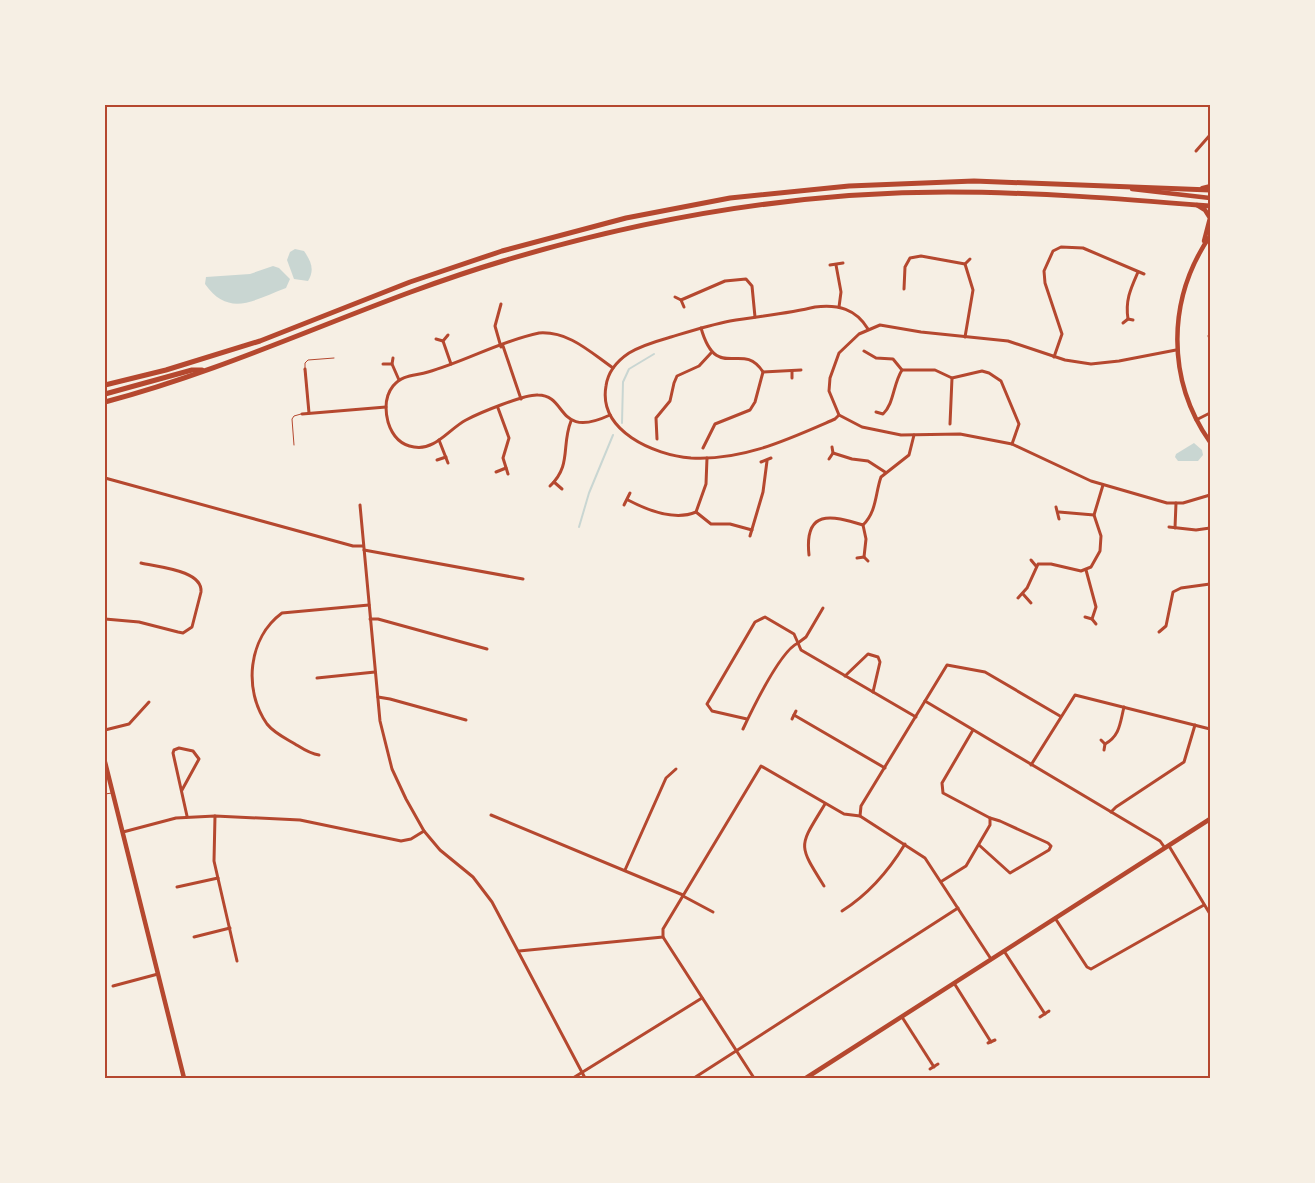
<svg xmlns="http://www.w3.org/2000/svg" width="1315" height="1183" font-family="'Open Sans',sans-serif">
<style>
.water{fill:#c9d6d2}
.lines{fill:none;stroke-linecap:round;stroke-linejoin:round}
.stream{stroke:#c9d6d2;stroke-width:2}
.service{stroke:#b5482f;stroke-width:1}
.minor{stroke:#b5482f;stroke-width:3}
.tertiary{stroke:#b5482f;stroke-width:4}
.secondary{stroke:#b5482f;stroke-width:4.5}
.primary{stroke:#b5482f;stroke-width:4.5}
.trunk{stroke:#b5482f;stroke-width:5}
.neatline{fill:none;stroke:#b5482f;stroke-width:2}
</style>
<rect width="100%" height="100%" fill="#f6efe4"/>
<g class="water">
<path d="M 295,249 L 304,251 C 311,261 315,270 308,281 L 294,279 L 287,260 L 290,252 Z"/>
<path d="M 273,266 L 279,268 L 290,279 L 286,288 C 254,300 229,318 205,284 L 206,277 L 250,274 Z"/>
<polygon points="1194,443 1202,450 1203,455 1198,461 1178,461 1175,457 1176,454"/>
</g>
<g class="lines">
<g class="stream">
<polyline points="622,423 623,382 629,369 654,354"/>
<polyline points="579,527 589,493 613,435"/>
</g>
<g class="service">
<polyline points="305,369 305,363 308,360 334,358"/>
<polyline points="294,445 292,419 294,416 301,414"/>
<polyline points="105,794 112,793"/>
</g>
<g class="minor">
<polyline points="1196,151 1210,135"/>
<polyline points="830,265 843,263"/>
<polyline points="836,265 841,292 839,307"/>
<polyline points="904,289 905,267 910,258 921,256 965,264"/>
<polyline points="675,297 681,300 684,307"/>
<polyline points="681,300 725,281 746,279 752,286 755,317"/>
<polyline points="501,304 495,326 501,347"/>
<path d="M 1128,319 C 1125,300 1131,288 1138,272"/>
<polyline points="1123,323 1128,319 1133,320"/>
<path d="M 701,328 C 717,384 742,339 763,372 L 755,402 L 750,410 L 715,424 L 703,448"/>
<polyline points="448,335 443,341 451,364"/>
<polyline points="1209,336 1210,338"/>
<polyline points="965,337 973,290 965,264 970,259"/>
<polyline points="436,339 443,341"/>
<polyline points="503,346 521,399"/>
<polyline points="1176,350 1119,361 1091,364 1065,360 1008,341 921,332 880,325 859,334 839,353 830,378 829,391 839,415 862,427 901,435 960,434 1012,444 1091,481 1167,503 1183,503 1210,495"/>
<polyline points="864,351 876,358 893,359 902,370 935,370 952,378 982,371 989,373 1001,381 1019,424 1012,444"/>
<polyline points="1054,357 1062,334 1045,283 1044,271 1053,251 1061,247 1083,248 1144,274"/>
<polyline points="393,358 392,364 399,380"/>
<polyline points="383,364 392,364"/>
<polyline points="305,369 309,413"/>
<polyline points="792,371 792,378"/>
<polyline points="763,372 801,370"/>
<polyline points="498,408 509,438 503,458 508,474"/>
<path d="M 876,412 L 883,414 C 894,404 893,384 902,370"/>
<polyline points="302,414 386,407"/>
<path d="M 610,415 C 556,440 568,395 538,395 C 525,394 479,413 466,420 C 449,429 435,451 414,447 C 400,445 392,435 388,422 C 385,410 385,396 393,386 C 403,374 415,376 428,372 C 464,362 503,340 539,333 C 569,331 590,352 613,368"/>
<path d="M 839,415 L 835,419 C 789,439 743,461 691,458 C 654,455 598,431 606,386 C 608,371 617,361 629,353 C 642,345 657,341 671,337 C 691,331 710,325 730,321 C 758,316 787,314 815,307 C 838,304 856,309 868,329"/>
<polyline points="1196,420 1210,413"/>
<polyline points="950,424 952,378"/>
<polyline points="657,439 656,418 670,401 674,383 677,376 699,366 711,353"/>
<polyline points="439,440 448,463"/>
<polyline points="833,453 852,459 868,461 885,472"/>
<polyline points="829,459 833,453 832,447"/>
<polyline points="437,460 446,457"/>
<polyline points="761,462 771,458"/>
<polyline points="496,472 506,468"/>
<polyline points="105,478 353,546 363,546"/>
<polyline points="554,482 562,489"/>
<path d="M 550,486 C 572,465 561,446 571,421"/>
<path d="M 628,500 C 647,510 675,521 696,512 L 706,484 L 707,458"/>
<polyline points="360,505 380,721 392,769 406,799 424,831 440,850 473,877 492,902 585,1078"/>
<polyline points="624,505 630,493"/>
<polyline points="1056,507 1059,519"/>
<polyline points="696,512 711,524 730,524 752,530"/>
<polyline points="1059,512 1094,515"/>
<polyline points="863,525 866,539 864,557"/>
<polyline points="1169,527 1196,530 1210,528"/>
<polyline points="1175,528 1176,503"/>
<polyline points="750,536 763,492 767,461"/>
<polyline points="364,550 523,579"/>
<path d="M 809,555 C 804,509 831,515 863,525 C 877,511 875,494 881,477 L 909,455 L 914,435"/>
<polyline points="857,558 864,557 868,561"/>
<polyline points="1031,560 1036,566"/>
<polyline points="1086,570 1096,607 1092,619"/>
<polyline points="1023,594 1031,603"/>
<polyline points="1018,598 1027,588 1038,564 1051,564 1081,571 1091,567 1100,551 1101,536 1094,515 1103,485"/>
<polyline points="823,608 806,637 798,643 801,650 916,717"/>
<polyline points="1085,617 1092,619 1096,624"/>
<path d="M 105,619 L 139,622 L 178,632 L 183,633 L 192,627 L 201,592 C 203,570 157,567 141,563"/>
<polyline points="370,619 378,619 487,649"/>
<polyline points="1159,632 1166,626 1173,592 1181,588 1210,584"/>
<polyline points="845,676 868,654 878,657 880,662 873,692"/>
<polyline points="317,678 375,672"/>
<polyline points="378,697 390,699 466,720"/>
<polyline points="925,701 1160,841 1165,848"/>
<polyline points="794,715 885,768"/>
<polyline points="792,719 796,711"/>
<path d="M 743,729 C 752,710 780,651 798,643 L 794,634 L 765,617 L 755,622 L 707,704 L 712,711 L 747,719"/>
<polyline points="105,730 129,724 149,702"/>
<polyline points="973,730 942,783 943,793 990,818 1000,821 1048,843 1051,846 1049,850 1010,873 979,845"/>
<polyline points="1101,740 1105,744 1104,750"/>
<path d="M 1105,744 C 1120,736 1120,723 1124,707"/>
<path d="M 319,755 C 310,754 303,749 295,744 C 285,738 274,733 267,724 C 243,690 248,638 282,613 L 369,605"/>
<polyline points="1031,765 1075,695 1210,729"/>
<polyline points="182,790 199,759 193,751 179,748 174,750 173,753 187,816"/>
<polyline points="1111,812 1116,807 1184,762 1195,725"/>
<polyline points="491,815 683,895"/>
<polyline points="215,816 214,861 237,961"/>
<polyline points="860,816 861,806 947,665 985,672 1060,716"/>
<polyline points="123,832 176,818 215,816 300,820 401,841 411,839 424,831"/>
<polyline points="1169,846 1210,914"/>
<polyline points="625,870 666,778 676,769"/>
<polyline points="942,881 966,866 990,825 990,818"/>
<path d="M 824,886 C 797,843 799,847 825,804"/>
<polyline points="177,887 218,878"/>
<polyline points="683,896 713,912"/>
<path d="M 842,911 C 869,894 888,872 905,844"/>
<polyline points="1055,918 1087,967 1091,969 1204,905"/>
<polyline points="194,937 230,928"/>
<polyline points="663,937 754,1078"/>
<polyline points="519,951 663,937 663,929 761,766 844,814 860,816 925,858 991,959"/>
<polyline points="1004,951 1045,1014"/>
<polyline points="954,983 991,1042"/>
<polyline points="113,986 158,974"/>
<polyline points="902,1017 934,1067"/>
<polyline points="1040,1017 1049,1011"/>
<polyline points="988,1043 995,1040"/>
<polyline points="930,1069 938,1064"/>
<polyline points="573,1078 702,998"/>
<polyline points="694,1078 958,908"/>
</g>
<polyline class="tertiary" points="1202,188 1210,186"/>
<g class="secondary">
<polyline points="1132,189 1210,198"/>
<polyline points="1197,205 1205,210 1210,218 1204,241"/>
<path d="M 1210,236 C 1167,299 1166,379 1210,442"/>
<polyline points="806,1078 1210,819"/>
</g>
<polyline class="primary" points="105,762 184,1078"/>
<g class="trunk">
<polyline points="105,385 166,370 260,341 410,282 502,251 626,218 730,198 849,186 974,181 1210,190"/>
<polyline points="105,394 192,370 202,370"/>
<path d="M 105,402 C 242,366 368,301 503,261 C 647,218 797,192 948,192 C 1035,192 1123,199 1210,206"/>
</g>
</g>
<rect width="1315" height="1183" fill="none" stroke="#f6efe4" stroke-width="212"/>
<rect x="106" y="106" width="1103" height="971" class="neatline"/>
</svg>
